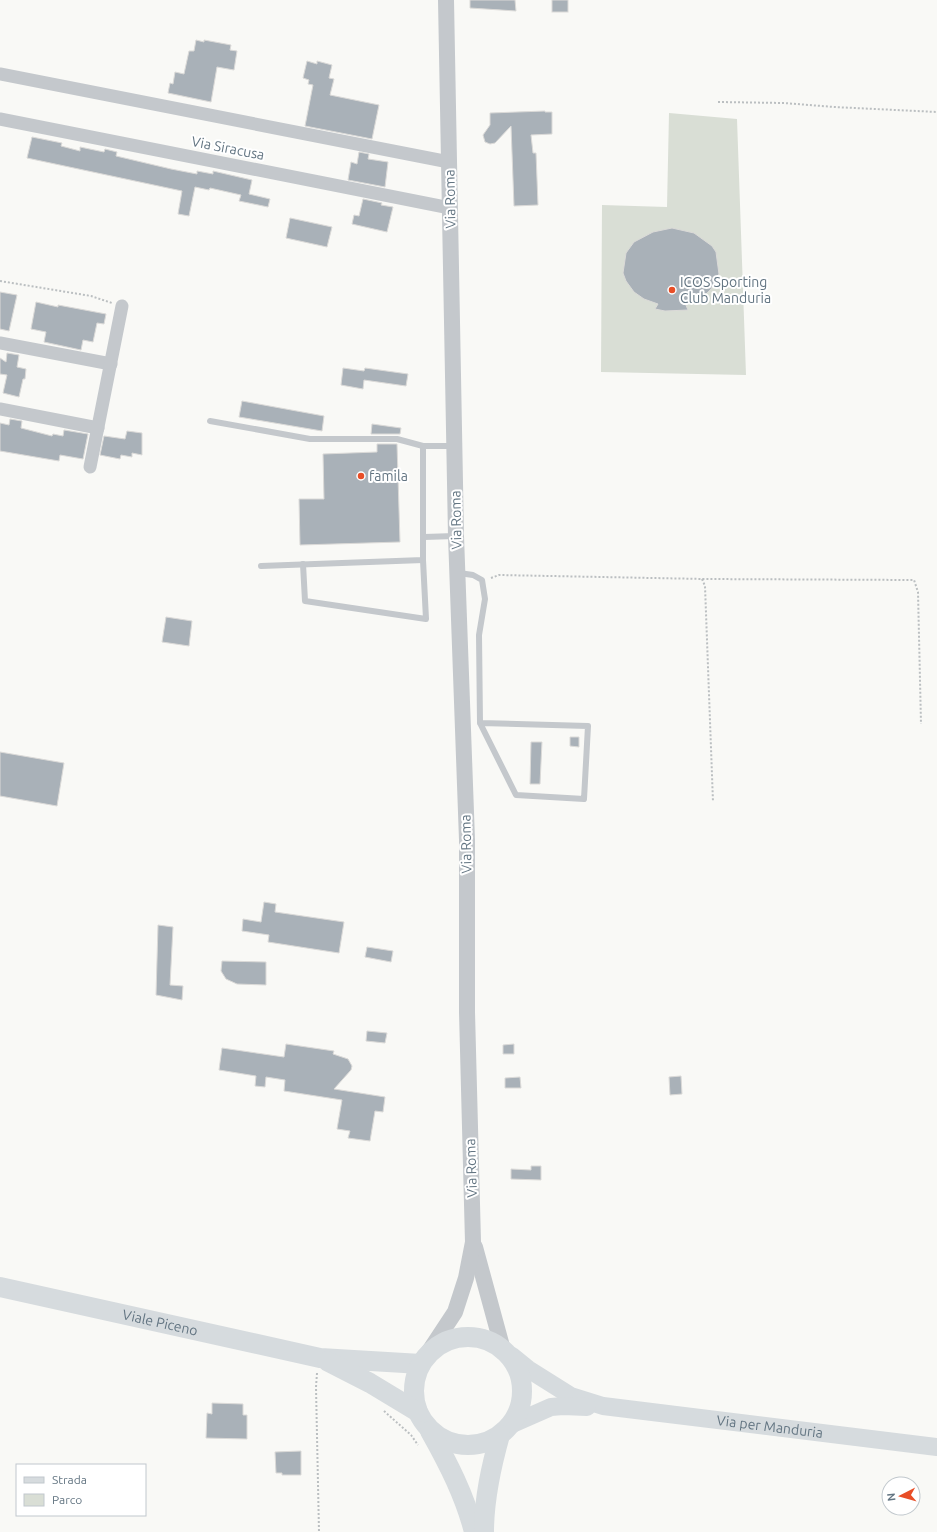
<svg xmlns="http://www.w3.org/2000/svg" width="937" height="1532" font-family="Ubuntu,sans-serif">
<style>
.green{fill:#d9ded5}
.building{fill:#a9b1b8;stroke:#dbdad8}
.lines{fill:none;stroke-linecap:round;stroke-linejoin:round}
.path{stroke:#bbbfc1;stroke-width:2;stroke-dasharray:2 2;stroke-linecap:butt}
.service{stroke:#c4c8cc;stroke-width:6}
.minor{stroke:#c4c8cc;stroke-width:13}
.tertiary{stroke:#c4c8cc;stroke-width:16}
.secondary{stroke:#d6dbde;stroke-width:18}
.primary{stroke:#d6dbde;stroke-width:20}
.poi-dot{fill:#e84e27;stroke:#fff;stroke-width:1.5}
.labels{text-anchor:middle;stroke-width:4;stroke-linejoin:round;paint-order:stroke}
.street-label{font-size:14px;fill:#637582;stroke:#fff}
.poi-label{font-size:14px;fill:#637582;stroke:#fff;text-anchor:start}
</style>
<rect width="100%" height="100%" fill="#f9f9f6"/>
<polygon class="green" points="669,113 737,119 746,375 601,372 602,205 667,207"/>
<g class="building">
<polygon points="470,0 515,0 516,11 470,8"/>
<rect x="552" y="0" width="16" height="12"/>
<polygon points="196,40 204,42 204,40 231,45 230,50 237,51 234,70 217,67 211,102 168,93 170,83 173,84 175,72 184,74 189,51 194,51"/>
<polygon points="307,61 317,64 317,61 332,65 329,78 334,79 330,95 379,105 372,139 305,126 313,85 308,84 309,80 303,78"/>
<polygon points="545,111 545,112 552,112 552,134 531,135 533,153 536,153 538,205 514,206 511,126 495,143 490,144 485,142 483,135 490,125 490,113"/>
<polygon points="32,137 62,143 61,146 80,151 80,147 104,152 105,149 117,152 116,156 171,169 197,174 197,171 213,174 213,171 252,180 249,194 270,199 268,207 239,201 241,195 210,188 209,190 195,187 189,216 178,214 182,191 27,158"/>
<polygon points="359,152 369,154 368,159 388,162 385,187 348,180 351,162 357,164"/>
<polygon points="363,199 382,203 381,205 393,207 387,232 352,224 354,215 359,216"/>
<polygon points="290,218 332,227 327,247 286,238"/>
<polygon points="672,228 694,233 712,246 716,252 719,274 711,289 704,296 685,303 688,310 665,311 655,309 658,304 644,299 634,292 626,281 623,273 626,253 634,242 653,232"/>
<polygon points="0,292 17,295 9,331 0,329"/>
<polygon points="36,302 58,307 58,305 106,314 104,324 97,323 93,342 83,340 81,350 44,342 46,332 31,329"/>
<polygon points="7,353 19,355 17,367 26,369 25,379 23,379 19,397 3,393 7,375 0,374 0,358 6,362"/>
<polygon points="343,368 364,371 365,368 408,374 406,386 364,380 363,389 341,385"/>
<polygon points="242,401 324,416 322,431 239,417"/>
<polygon points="10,419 22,421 21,428 52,436 53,434 63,436 64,430 88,434 83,459 60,455 59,461 0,451 0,423 9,425"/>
<polygon points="372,424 401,428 400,434 371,434"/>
<polygon points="127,431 142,433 142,455 132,453 132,457 121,455 120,459 100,455 104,436 125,439"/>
<polygon points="377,444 397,444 400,542 300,545 299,499 324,499 323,454 377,452"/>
<polygon points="166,617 192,621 189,646 162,642"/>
<polygon points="570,737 579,737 579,747 570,746"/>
<polygon points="531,742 542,742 540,784 530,784"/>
<polygon points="0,752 64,763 57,806 0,796"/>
<polygon points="264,902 276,904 275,912 344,922 339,953 268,942 269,935 242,931 243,919 261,922"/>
<polygon points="158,925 173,927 170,985 183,986 182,1000 156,995"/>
<polygon points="367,947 393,951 391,962 365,957"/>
<polygon points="222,961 266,962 266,985 237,984 226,979 221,971"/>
<polygon points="367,1031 387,1033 385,1043 366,1041"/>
<polygon points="286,1044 334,1051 333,1054 348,1059 352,1066 351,1070 334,1089 385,1097 383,1112 375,1111 370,1141 348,1138 350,1131 337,1129 342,1100 284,1091 285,1080 266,1077 265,1087 255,1086 256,1076 219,1070 222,1048 284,1057"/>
<polygon points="514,1044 514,1054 503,1054 503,1045"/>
<polygon points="681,1076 682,1094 670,1095 669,1077"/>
<polygon points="520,1077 521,1088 505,1088 505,1078"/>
<polygon points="531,1166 541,1166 541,1180 511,1179 511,1169 531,1170"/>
<polygon points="212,1403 243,1404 243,1415 247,1415 247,1439 206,1438 207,1413 212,1414"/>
<polygon points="301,1451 301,1475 282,1475 282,1473 276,1473 275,1452"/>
</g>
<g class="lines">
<g class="path">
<polyline points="718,102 784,103 834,107 937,112"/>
<polyline points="0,281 91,296 112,303"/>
<polyline points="491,578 499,575 704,579 914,580 918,592 921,724"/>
<polyline points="702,579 705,586 713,802"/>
<polyline points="317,1373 316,1387 319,1532"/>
<polyline points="384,1411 411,1435 418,1445"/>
</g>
<g class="service">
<polyline points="210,421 310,439 397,439 423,446 454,446"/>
<polyline points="424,537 455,536"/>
<polyline points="303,564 305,601 426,619 423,560"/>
<polyline points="261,566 423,560 423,446"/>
<polyline points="459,573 473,575 482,580 485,599 479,635 480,723 516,795 584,799 588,726 480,723"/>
</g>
<g class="minor">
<polyline points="0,74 449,162"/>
<polyline points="0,119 450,208"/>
<polyline points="0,343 111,364"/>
<polyline points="0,409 98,428"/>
<polyline points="90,467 122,306"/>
</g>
<g class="tertiary">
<polyline points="475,1247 503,1350"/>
<polyline points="428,1353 455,1312 466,1278 473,1242 467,1012 467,840 456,536 446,0"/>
</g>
<g class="secondary">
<path id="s1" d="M 512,1356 L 528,1369 L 571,1396 L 603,1406 L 937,1447"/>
<polyline points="510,1425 551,1407 563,1406 587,1407"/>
</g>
<g class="primary">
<path id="s2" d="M 0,1287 L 320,1358 L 421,1364"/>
<circle cx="468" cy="1391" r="54"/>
<polyline points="327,1361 370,1383 418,1412"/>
<path d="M 430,1431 C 448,1463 465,1496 474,1532"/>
<path d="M 484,1532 C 484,1498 491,1467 500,1435"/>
</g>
</g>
<g class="poi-dot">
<circle cx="672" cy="290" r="4"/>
<circle cx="361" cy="476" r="4"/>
</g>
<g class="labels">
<g class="street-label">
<text transform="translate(228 148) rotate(11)" y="5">Via Siracusa</text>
<text transform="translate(450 199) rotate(-91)" y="5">Via Roma</text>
<text transform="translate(456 520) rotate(-91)" y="5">Via Roma</text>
<text transform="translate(466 844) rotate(-91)" y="5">Via Roma</text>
<text transform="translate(471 1168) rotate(-92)" y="5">Via Roma</text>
<text dy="5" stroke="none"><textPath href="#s2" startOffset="164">Viale Piceno</textPath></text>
<text dy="5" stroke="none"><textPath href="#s1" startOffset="273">Via per Manduria</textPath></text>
</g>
<g class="poi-label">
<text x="680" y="287">ICOS Sporting<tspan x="680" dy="16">Club Manduria</tspan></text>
<text x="369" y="481">famila</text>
</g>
</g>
<rect x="16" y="1464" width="130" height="52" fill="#ffffff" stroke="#c1c8cd"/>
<rect x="24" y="1477" width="20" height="6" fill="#d6dbde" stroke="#c1c8cd"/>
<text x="52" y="1484" font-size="12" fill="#637582">Strada</text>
<rect x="24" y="1494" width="20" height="12" fill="#d9ded5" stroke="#c1c8cd"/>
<text x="52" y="1504" font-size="12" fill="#637582">Parco</text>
<g transform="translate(901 1496) rotate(264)"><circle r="19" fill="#ffffff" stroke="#c1c8cd"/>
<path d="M0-3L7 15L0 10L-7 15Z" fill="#e84e27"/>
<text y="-6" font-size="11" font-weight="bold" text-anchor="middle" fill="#637582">N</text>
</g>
</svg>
